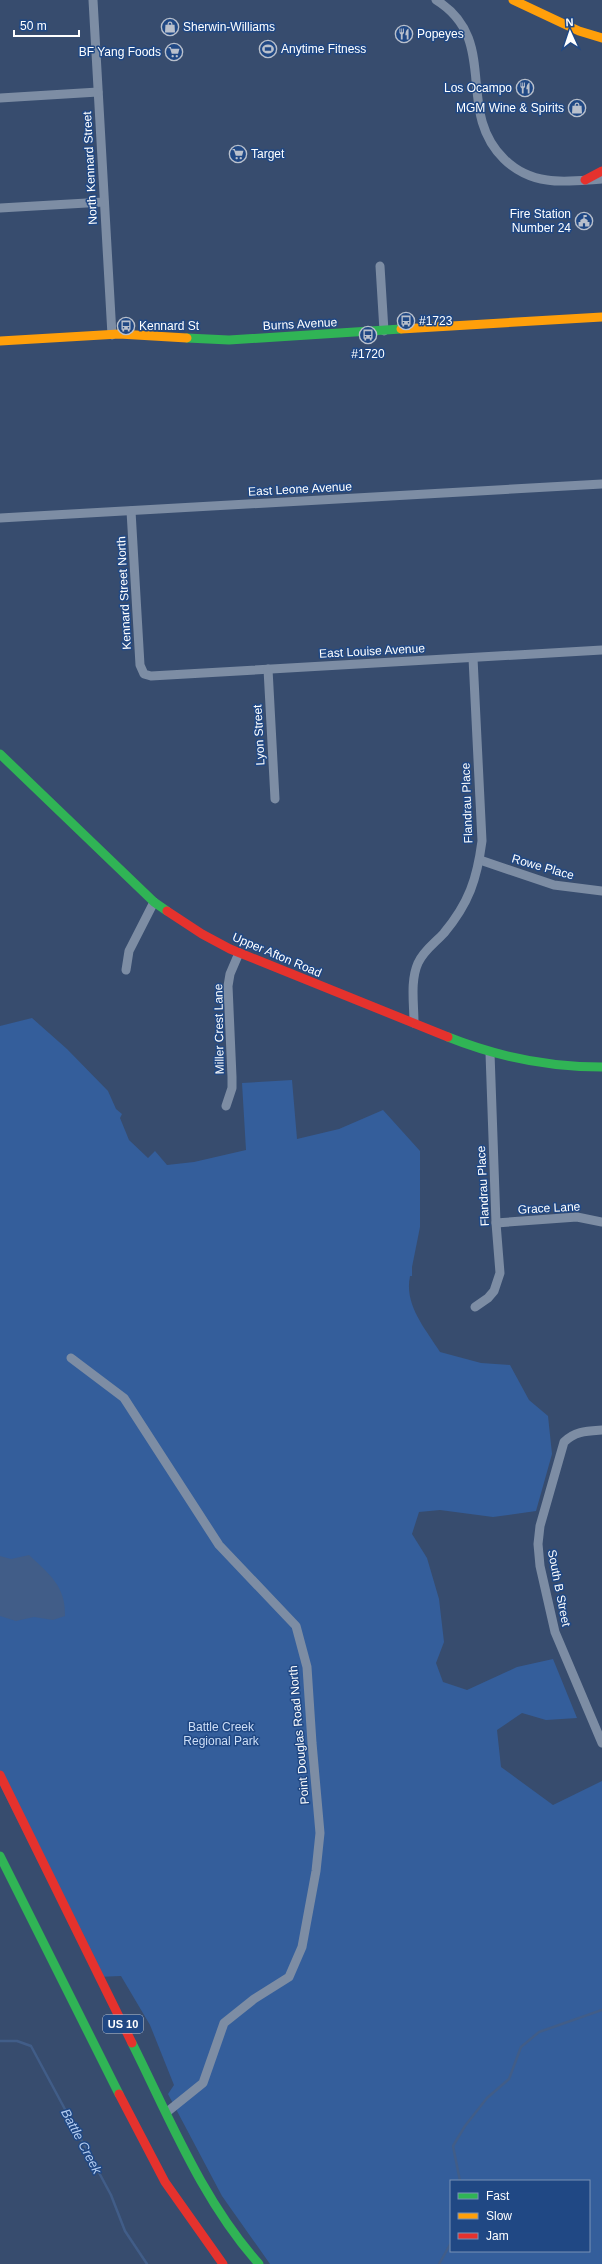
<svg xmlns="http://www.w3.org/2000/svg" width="602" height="2264" font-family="Helvetica,sans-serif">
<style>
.green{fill:#345e9b;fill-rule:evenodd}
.water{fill:#415d88}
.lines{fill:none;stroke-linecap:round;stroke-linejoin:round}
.stream{stroke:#415d88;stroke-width:2.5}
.street{stroke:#7d8da4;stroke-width:9}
.fast{stroke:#30b455;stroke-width:9}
.slow{stroke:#ff9f0a;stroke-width:9}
.jam{stroke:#e5322d;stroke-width:9}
.labels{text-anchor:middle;stroke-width:3;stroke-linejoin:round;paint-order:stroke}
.shield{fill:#204884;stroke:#bcc8da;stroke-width:1}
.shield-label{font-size:11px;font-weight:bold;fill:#fff}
.poi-label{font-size:12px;fill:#fff;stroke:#204884;text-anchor:start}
.street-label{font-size:12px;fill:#fff;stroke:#204884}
.park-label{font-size:12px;fill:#cddef7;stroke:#204884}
.water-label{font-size:13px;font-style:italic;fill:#b4cdf1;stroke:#204884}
</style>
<rect width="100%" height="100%" fill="#374c6e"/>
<path class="green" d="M 32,1018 L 67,1049 L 108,1091 L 116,1109 L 122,1114 L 120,1118 L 129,1140 L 148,1158 L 155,1151 L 167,1165 L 194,1162 L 246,1150 L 242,1083 L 292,1080 L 297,1139 L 339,1129 L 383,1110 L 420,1151 L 420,1227 L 412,1267 L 412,1276 L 410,1276 C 404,1305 425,1328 440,1352 L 481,1363 L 510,1365 L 529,1400 L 548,1416 L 552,1454 L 536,1511 L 493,1517 L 440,1510 L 419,1512 L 412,1534 L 427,1558 L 439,1599 L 444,1642 L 436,1663 L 443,1682 L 467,1690 L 517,1667 L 553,1659 L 577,1718 L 546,1720 L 522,1713 L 497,1730 L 501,1767 L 553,1805 L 602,1781 L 602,2264 L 270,2264 L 222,2196 L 168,2094 L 174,2085 L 150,2025 L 121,1976 L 96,1977 L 0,1785 L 0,1026 ZM 451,2181 L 589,2181 L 589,2251 L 451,2251 Z"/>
<path class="water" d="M 29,1555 C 49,1574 66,1586 65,1616 L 53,1620 L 34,1617 L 16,1621 L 0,1616 L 0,1556 L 11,1559 Z"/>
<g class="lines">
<g class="stream">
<polyline points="0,2041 17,2041 31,2046 111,2195 125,2231 147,2264"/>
<polyline points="460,2181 453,2146 465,2126 487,2098 509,2079 521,2047 539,2032 602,2010"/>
<polyline points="439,2264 451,2243"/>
</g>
<g class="street">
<polyline points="93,0 112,335"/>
<path d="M 436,0 C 501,40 454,110 504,159 C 515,170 531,178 547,180 C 565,183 584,180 602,179"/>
<polyline points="0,98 98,92"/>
<polyline points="0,208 104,202"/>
<polyline points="380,266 384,331"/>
<polyline points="131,511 140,665 144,674 151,676 602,650"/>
<polyline points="0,518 602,484"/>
<polyline points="268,669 275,799"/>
<polyline points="480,860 554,885 602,891"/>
<polyline points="126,970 129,951 154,902"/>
<path d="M 414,1023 C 414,1004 410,981 418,963 C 424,950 435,943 444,933 C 469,903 477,879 482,841 L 473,658"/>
<polyline points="226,1106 232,1088 232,1077 228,986 230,974 239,953"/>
<polyline points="496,1223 577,1217 602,1222"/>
<polyline points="475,1307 488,1298 494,1291 500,1273 496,1223 490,1053"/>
<polyline points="71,1358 124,1398 219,1545 296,1626 307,1667 312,1743 320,1833 316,1871 302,1947 289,1977 254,1999 224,2023 203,2083 167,2112"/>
<path d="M 602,1430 C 587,1431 575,1431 564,1442 L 540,1526 L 538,1544 L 540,1566 L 555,1632 L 602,1743"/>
</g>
<g class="fast">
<polyline points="187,338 229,340 401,329"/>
<polyline points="0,754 154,902 167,911"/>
<path d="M 448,1037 C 498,1057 548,1067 602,1067"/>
<polyline points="0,1856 119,2094"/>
<path d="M 132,2043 C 170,2119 202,2200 259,2264"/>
</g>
<g class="slow">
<polyline points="513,0 579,31 602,38"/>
<polyline points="401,329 602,317"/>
<polyline points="0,341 119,334 187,338"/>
</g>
<g class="jam">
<polyline points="585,180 602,171"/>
<polyline points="167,911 202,934 230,949 448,1037"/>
<polyline points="0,1775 132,2043"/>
<polyline points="119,2094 165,2182 223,2264"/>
</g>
</g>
<defs>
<symbol id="shop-ring" viewBox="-11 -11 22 22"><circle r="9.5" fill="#204884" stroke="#b9c0cc" stroke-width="1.5"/><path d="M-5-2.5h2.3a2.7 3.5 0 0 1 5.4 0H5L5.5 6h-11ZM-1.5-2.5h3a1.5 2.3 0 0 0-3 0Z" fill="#b9c0cc"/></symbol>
<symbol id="restaurant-ring" viewBox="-11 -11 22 22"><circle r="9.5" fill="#204884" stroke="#b9c0cc" stroke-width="1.5"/><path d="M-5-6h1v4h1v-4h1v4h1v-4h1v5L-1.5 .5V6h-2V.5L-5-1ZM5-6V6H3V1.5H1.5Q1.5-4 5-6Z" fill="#b9c0cc"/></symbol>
<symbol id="stadium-ring" viewBox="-11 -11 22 22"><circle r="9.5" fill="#204884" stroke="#b9c0cc" stroke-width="1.5"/><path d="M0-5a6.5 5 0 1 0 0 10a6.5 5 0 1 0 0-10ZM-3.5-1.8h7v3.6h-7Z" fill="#b9c0cc"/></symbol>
<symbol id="supermarket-ring" viewBox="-11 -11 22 22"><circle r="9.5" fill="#204884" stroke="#b9c0cc" stroke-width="1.5"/><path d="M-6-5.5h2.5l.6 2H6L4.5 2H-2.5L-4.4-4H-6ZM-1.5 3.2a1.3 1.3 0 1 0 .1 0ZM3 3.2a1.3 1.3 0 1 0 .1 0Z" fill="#b9c0cc"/></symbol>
<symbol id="civic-ring" viewBox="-11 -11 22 22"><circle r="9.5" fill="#204884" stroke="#b9c0cc" stroke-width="1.5"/><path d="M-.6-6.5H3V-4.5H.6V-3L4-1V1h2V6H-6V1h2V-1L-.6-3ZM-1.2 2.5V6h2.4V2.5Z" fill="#b9c0cc"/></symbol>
<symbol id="bus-ring" viewBox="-11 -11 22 22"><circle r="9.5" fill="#204884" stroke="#b9c0cc" stroke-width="1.5"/><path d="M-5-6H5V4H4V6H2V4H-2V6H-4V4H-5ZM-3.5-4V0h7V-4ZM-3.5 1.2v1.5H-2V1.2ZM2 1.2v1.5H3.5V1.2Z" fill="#b9c0cc"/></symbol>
</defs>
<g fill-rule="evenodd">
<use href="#shop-ring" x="160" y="17" width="20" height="20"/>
<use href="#restaurant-ring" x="394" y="24" width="20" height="20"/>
<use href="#stadium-ring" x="258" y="39" width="20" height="20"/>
<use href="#supermarket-ring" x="164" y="42" width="20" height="20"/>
<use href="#restaurant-ring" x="515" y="78" width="20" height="20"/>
<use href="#shop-ring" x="567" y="98" width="20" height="20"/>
<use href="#supermarket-ring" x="228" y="144" width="20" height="20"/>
<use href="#civic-ring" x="574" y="211" width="20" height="20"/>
<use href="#bus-ring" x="396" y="311" width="20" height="20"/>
<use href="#bus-ring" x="116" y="316" width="20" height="20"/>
<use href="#bus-ring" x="358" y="325" width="20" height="20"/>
</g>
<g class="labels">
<rect class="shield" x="103" y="2015" width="40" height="18" rx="3"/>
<g class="shield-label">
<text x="123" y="2028">US 10</text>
</g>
<g class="poi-label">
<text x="183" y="31">Sherwin-Williams</text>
<text x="417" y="38">Popeyes</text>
<text x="281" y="53">Anytime Fitness</text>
<text x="161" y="56" text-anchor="end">BF Yang Foods</text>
<text x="512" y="92" text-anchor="end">Los Ocampo</text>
<text x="564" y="112" text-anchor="end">MGM Wine &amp; Spirits</text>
<text x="251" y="158">Target</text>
<text x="571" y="218" text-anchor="end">Fire Station<tspan x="571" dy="14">Number 24</tspan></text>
<text x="419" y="325">#1723</text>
<text x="139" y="330">Kennard St</text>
<text x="368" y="358" text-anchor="middle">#1720</text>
</g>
<g class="street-label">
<text transform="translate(90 168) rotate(-93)" y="4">North Kennard Street</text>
<text transform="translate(300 324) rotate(-3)" y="4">Burns Avenue</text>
<text transform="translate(300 489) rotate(-3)" y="4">East Leone Avenue</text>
<text transform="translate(124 593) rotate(-93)" y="4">Kennard Street North</text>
<text transform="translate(372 651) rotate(-3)" y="4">East Louise Avenue</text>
<text transform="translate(259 735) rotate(-93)" y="4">Lyon Street</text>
<text transform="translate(467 803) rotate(-92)" y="4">Flandrau Place</text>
<text transform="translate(543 867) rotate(16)" y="4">Rowe Place</text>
<text transform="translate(277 955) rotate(23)" y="4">Upper Afton Road</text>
<text transform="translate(219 1029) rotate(-91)" y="4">Miller Crest Lane</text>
<text transform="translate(483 1186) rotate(-93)" y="4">Flandrau Place</text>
<text transform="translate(549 1208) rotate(-3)" y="4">Grace Lane</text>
<text transform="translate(559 1588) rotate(79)" y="4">South B Street</text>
<text transform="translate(299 1735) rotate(-95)" y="4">Point Douglas Road North</text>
</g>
<g class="park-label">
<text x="221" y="1731">Battle Creek<tspan x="221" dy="14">Regional Park</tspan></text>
</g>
<g class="water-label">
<text transform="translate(82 2141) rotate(62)" y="5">Battle Creek</text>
</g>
</g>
<rect x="450" y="2180" width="140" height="72" fill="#204884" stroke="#7991b5"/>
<rect x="458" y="2193" width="20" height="6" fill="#30b455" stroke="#7991b5"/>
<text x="486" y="2200" font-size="12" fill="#ffffff">Fast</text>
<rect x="458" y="2213" width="20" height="6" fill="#ff9f0a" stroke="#7991b5"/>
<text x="486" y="2220" font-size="12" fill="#ffffff">Slow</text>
<rect x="458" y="2233" width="20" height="6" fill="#e5322d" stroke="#7991b5"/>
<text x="486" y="2240" font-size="12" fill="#ffffff">Jam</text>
<g transform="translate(570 32) rotate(357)" stroke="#204884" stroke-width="3" paint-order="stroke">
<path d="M0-3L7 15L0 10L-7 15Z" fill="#ffffff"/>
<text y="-6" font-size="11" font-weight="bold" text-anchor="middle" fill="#ffffff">N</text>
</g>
<path d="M14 30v6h65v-6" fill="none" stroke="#ffffff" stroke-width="2"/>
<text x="20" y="30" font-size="12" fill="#ffffff" stroke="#204884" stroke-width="3" paint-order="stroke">50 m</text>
</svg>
